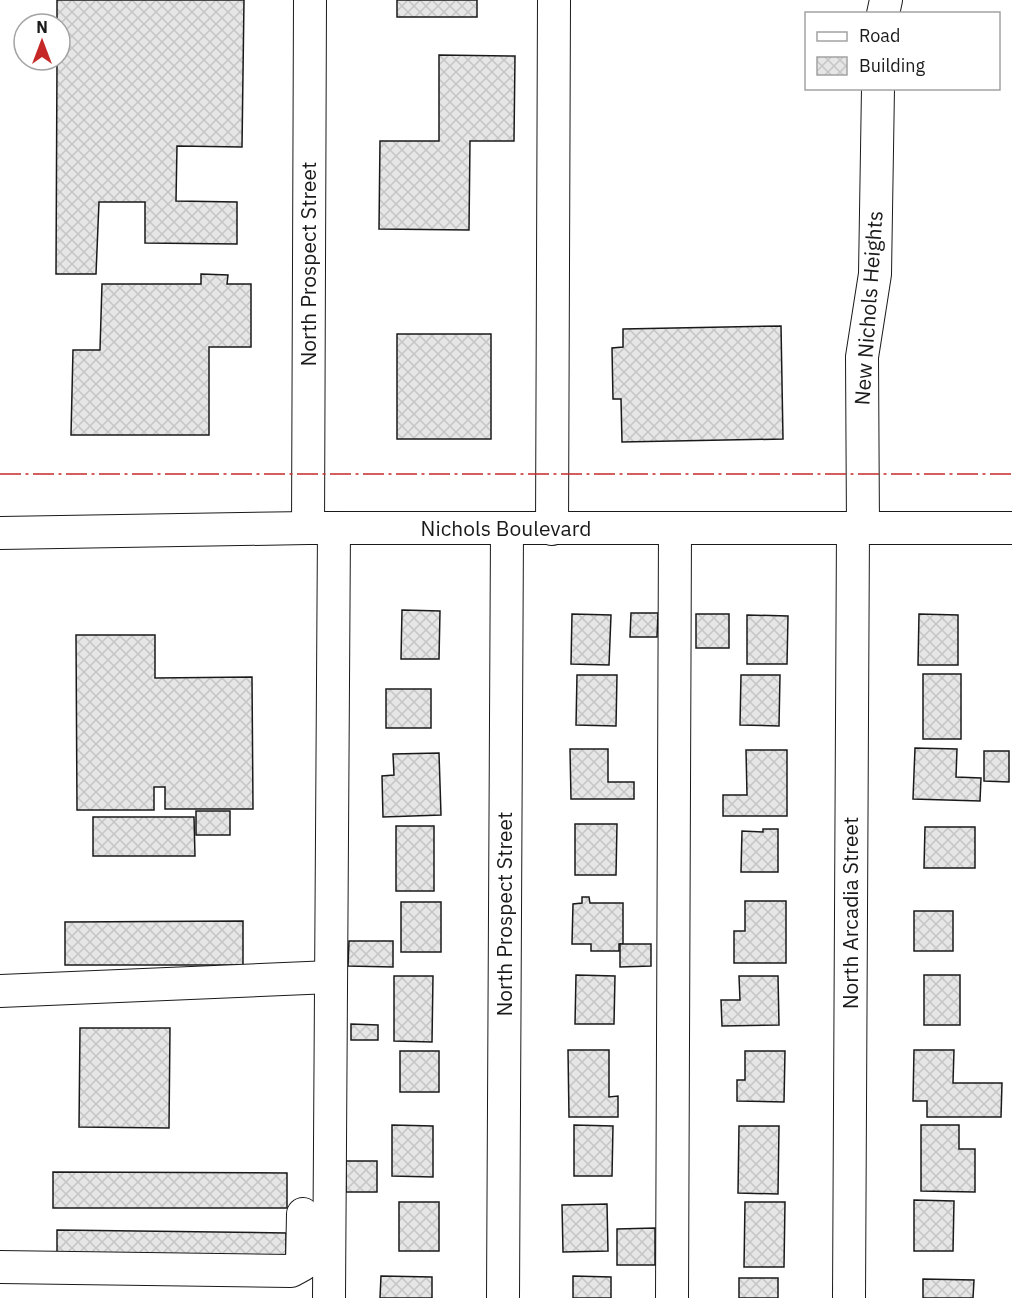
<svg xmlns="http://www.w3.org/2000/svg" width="1012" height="1298" font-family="'IBM Plex Sans',sans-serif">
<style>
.building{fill:url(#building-cross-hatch);stroke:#1a1a1a;stroke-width:1.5}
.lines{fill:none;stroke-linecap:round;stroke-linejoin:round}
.minor-casing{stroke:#1a1a1a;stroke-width:34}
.minor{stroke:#fff;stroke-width:32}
.power{stroke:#c62828;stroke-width:1.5;stroke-dasharray:21 4.5 3 4.5;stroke-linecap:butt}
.labels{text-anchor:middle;stroke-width:4.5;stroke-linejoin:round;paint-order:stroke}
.street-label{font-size:21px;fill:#1a1a1a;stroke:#fff}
</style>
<defs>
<pattern id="building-cross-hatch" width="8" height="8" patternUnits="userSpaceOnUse" patternTransform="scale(1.5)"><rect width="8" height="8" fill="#e6e6e6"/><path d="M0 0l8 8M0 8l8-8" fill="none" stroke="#c5c5c5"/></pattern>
</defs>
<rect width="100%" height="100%" fill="#fff"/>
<g class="building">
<polygon points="57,0 244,0 242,147 177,146 176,201 237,202 237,244 145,243 145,202 99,202 96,274 56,274 57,60 60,60 60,24 57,24"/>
<rect x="397" y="0" width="80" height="17"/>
<polygon points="439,55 515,56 514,141 470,141 469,230 379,229 380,141 439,141"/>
<polygon points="201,274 228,275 227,284 251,284 251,347 209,347 209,435 71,435 73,350 100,350 102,284 201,284"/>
<polygon points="781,326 783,439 622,442 621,399 613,399 612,348 623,347 623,329"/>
<rect x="397" y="334" width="94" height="105"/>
<polygon points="402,610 440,611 439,659 401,659"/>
<polygon points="631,613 658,613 657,637 630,637"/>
<polygon points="572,614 611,615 609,665 571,664"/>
<rect x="696" y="614" width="33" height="34"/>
<polygon points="919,614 958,615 958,665 918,665"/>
<polygon points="747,615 788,616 787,664 747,664"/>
<polygon points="76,635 155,635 155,678 252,677 253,809 165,809 165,787 154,787 154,810 77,810"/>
<rect x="923" y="674" width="38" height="65"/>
<polygon points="577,675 617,675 616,726 576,725"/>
<polygon points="741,675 780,675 779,726 740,725"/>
<rect x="386" y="689" width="45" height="39"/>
<polygon points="915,748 957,749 956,777 981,778 980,801 913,799"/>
<polygon points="570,749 608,749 608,782 634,782 634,799 571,799"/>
<polygon points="746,750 787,750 787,816 723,816 723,795 747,795"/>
<polygon points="984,751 1009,751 1009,782 984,781"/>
<polygon points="439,753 441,815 383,817 382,776 394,775 393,754"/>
<rect x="196" y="811" width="34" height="24"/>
<polygon points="93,817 194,817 195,856 93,856"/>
<polygon points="575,824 617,824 616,875 575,875"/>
<rect x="396" y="826" width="38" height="65"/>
<polygon points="925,827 975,827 975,868 924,868"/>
<polygon points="763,829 778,829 778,872 741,872 742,831 763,832"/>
<polygon points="582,897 589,897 590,903 623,903 623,944 619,944 619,951 591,951 591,944 572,944 573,904 582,903"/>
<polygon points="745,901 786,901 786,963 734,963 734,931 745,931"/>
<rect x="401" y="902" width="40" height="50"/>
<rect x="914" y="911" width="39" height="40"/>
<polygon points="243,921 243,965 65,965 65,922"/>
<polygon points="349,941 393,941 393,967 348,966"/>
<polygon points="620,944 651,944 651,966 620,967"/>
<polygon points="576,975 615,976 614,1024 575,1024"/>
<rect x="924" y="975" width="36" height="50"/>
<polygon points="394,976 433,976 432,1042 394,1041"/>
<polygon points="739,976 778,976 779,1025 722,1026 721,1000 740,1000"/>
<polygon points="351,1024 378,1025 378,1040 351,1040"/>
<polygon points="80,1028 170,1028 169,1128 79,1127"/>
<polygon points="568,1050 609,1050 609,1097 618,1096 618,1117 569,1117"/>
<polygon points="914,1050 954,1050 953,1083 1002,1083 1001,1117 927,1117 927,1101 913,1101"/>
<rect x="400" y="1051" width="39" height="41"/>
<polygon points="745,1051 785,1051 784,1102 737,1101 737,1080 745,1080"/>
<polygon points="392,1125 433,1126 433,1177 392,1176"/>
<polygon points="574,1125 613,1126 612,1176 574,1176"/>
<polygon points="921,1125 959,1125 959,1149 975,1149 975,1192 921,1191"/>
<polygon points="739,1126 779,1126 778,1194 738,1193"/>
<rect x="346" y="1161" width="31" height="31"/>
<polygon points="53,1172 287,1173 287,1208 53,1208"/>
<polygon points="914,1200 954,1201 953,1251 914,1251"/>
<rect x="399" y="1202" width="40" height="49"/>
<polygon points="745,1202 785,1202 784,1267 744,1267"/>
<polygon points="607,1204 608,1251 563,1252 562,1205"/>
<polygon points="655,1228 655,1265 617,1265 617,1229"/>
<polygon points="57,1230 286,1233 286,1266 57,1263"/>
<polygon points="381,1276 432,1277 432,1298 380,1298"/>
<polygon points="573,1276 611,1277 611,1298 573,1298"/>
<rect x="739" y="1278" width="39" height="20"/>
<polygon points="923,1279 974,1280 973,1298 923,1298"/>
</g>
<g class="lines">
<defs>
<g id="minor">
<polyline points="883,14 886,0"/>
<polyline points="863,527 862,357 875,274 878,88"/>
<polyline points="308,528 310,0"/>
<polyline points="552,529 554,0"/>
<polyline points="0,533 308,528 1012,528"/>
<polyline points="0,991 331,977"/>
<polyline points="0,1267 291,1271 302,1265 303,1214"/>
<polyline points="329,1298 334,528"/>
<polyline points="503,1298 507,530"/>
<polyline points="672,1298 675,529"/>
<polyline points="849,1298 853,527"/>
</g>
</defs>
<use href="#minor" class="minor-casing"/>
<use href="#minor" class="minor"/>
<polyline class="power" points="0,474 1012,474"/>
</g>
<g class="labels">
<g class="street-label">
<text transform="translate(309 264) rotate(-90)" y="7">North Prospect Street</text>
<text transform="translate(869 308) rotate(-86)" y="7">New Nichols Heights</text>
<text x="506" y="536">Nichols Boulevard</text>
<text transform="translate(851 913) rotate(-90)" y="7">North Arcadia Street</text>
<text transform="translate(505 914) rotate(-90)" y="7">North Prospect Street</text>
</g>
</g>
<rect x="805" y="12" width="195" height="78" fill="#ffffff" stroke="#a3a3a3" stroke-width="1.5"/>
<rect x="817" y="32" width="30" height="9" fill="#ffffff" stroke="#a3a3a3" stroke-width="1.5"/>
<text x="859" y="42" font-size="18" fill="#1a1a1a">Road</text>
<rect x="817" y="57" width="30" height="18" fill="url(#building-cross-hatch)" stroke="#a3a3a3" stroke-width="1.5"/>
<text x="859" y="72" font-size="18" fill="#1a1a1a">Building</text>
<g transform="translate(42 42)"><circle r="28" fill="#ffffff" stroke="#a3a3a3" stroke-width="1.5"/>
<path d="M0-4.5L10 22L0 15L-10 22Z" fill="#c62828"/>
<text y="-9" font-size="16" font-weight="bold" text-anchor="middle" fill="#1a1a1a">N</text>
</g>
</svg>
